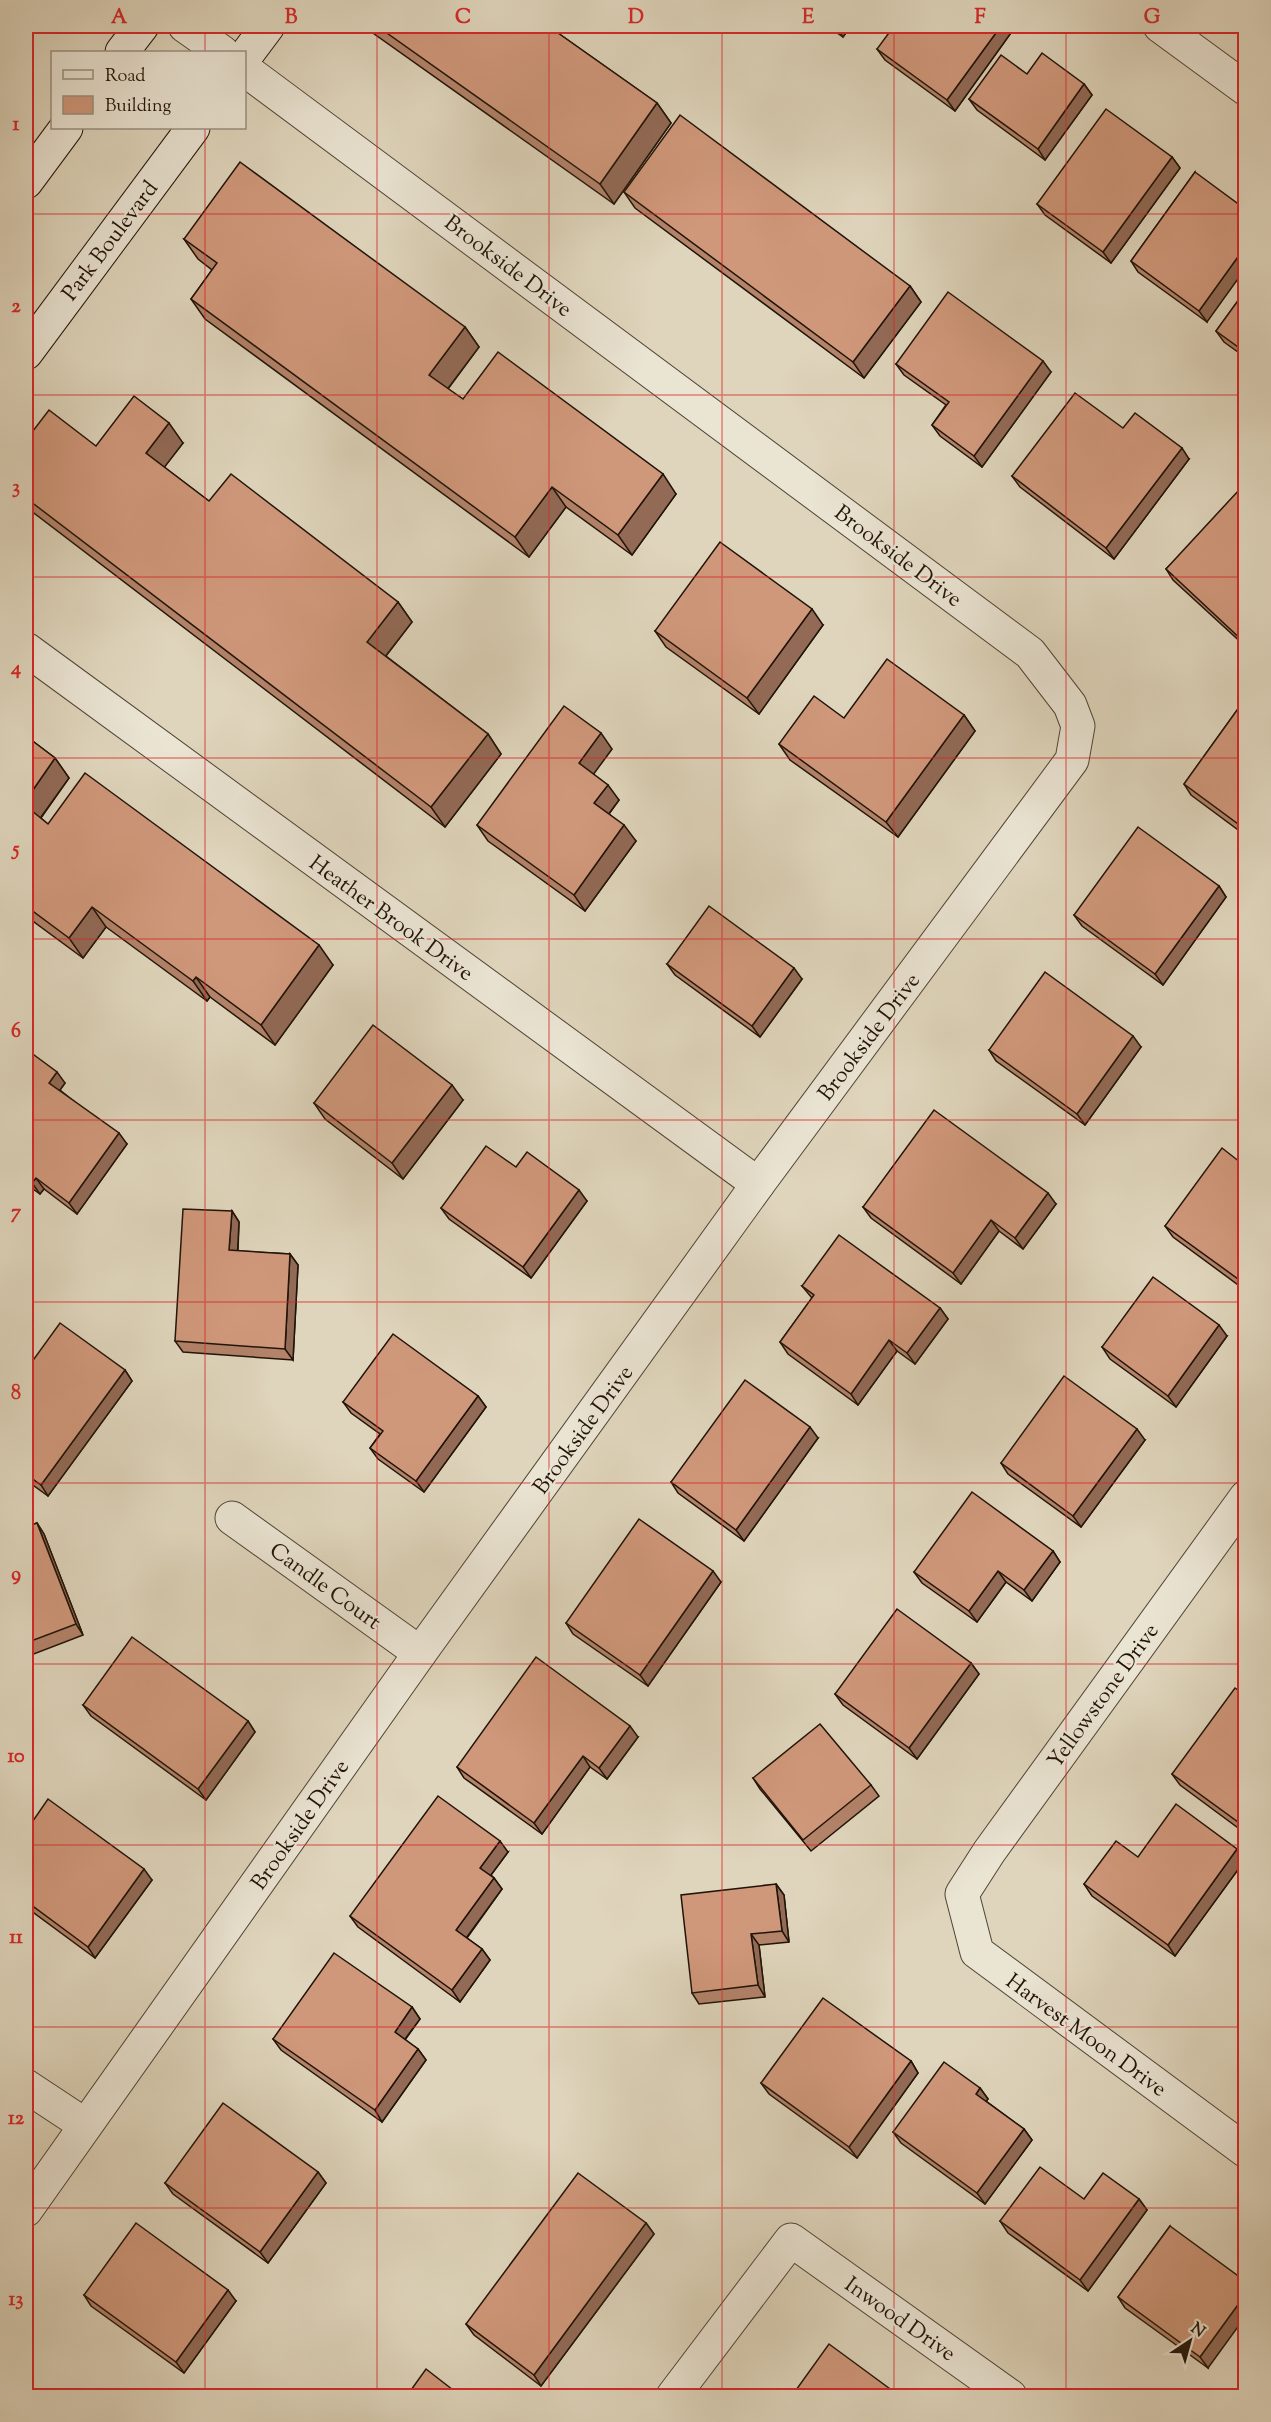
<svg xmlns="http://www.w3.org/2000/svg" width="1271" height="2422" font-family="'Sorts Mill Goudy',serif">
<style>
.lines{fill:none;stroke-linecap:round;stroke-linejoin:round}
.minor-casing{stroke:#504435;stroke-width:35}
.secondary-casing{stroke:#211308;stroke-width:35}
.minor{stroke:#eae4d3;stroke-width:33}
.secondary{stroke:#eae4d3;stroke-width:33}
.wall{fill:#b3836a;stroke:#211308;stroke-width:1.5}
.shaded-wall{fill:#926a56;stroke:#211308;stroke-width:1.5}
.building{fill:#d0987b;stroke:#211308;stroke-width:1.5}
.grid{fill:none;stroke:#d62828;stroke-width:1.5;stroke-opacity:0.55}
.labels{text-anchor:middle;stroke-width:4.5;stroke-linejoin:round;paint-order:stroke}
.street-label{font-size:22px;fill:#211308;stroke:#eae4d3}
.neatline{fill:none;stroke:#d62828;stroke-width:2}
.grid-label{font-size:20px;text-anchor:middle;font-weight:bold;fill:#d62828}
</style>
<rect width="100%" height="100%" fill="#dfd5bc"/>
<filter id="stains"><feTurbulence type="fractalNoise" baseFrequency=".00333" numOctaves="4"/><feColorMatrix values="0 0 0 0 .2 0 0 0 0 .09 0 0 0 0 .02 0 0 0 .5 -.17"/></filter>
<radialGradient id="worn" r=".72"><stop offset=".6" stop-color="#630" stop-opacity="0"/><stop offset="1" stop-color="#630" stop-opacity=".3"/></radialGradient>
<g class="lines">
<defs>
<g id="minor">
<polyline points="185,26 222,52"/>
<polyline points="1160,26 1246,89"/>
<polyline points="26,649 758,1184"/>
<polyline points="1246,1497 989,1852 962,1894 977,1952 1246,2151"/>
<polyline points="232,1518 420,1653"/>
<polyline points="26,2086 85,2125"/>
<polyline points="26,2210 420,1653 758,1184 1072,760 1078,726 1070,705 1030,653 244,69"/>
<polyline points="673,2396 791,2240 1010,2396"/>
</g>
<g id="secondary">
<polyline points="122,52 142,26"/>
<polyline points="244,58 268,26"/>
<polyline points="26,182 66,128"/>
<polyline points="26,353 193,128"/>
</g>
</defs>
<use href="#minor" class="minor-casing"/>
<use href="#secondary" class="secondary-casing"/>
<use href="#minor" class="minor"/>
<use href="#secondary" class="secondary"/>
</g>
<g class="wall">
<polygon points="363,26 548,26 657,103 671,123 614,204"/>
<polygon points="827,26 851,26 843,37"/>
<polygon points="1013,30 955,111 885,60 877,49"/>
<polygon points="1027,74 1084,84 1092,95 1045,160 977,110 969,99"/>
<polygon points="1172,157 1180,168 1111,263 1045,215 1037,204"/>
<polygon points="1195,172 1207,322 1138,272 1131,261"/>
<polygon points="624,192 910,286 921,302 864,378 635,208"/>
<polygon points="184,239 465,327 479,347 448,389 463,399 676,494 632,555 566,507 529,557 205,319 191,299 212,270 198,259"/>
<polygon points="1245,291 1245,357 1224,342 1216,331"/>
<polygon points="896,364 1051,372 982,467 940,436 932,425 946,405 904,375"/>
<polygon points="26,440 96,446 183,443 164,467 209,501 398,602 412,622 386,656 488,734 501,754 445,827 26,507"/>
<polygon points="1189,459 1114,559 1020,487 1012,476"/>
<polygon points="1245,496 1245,646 1173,580 1166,569"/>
<polygon points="823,625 759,714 666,647 655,631"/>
<polygon points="1245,699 1245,835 1191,795 1184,784"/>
<polygon points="964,715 975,731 898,837 790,760 779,744 844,718"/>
<polygon points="26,736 55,758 69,778 41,818 48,824 333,965 275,1045 210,997 207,1001 106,927 83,958 26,916"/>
<polygon points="612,749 593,774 619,800 609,814 636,841 585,911 488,841 477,825"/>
<polygon points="1219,886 1226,897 1163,985 1082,926 1074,915"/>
<polygon points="667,964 802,979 760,1037 675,975"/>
<polygon points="1141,1047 1085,1125 996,1061 989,1050"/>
<polygon points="26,1049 65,1083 60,1090 127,1144 77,1214 44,1189 40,1194 26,1184"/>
<polygon points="463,1100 403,1179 325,1119 314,1103"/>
<polygon points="1245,1166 1245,1290 1173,1237 1165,1226"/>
<polygon points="516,1167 587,1201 531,1278 449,1219 441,1208"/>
<polygon points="1056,1204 1023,1249 999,1231 961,1284 871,1218 863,1207"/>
<polygon points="232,1211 239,1222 238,1251 290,1254 298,1265 293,1360 183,1352 175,1341"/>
<polygon points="802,1286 940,1308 948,1319 915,1364 897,1351 858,1405 788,1354 780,1342 812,1298"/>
<polygon points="1227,1336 1176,1407 1110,1359 1102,1347"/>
<polygon points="26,1370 125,1370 132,1381 48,1496 26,1480"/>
<polygon points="478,1396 486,1407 424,1492 378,1459 370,1448 380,1434 351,1413 343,1402"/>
<polygon points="818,1438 744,1541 678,1493 671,1482"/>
<polygon points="1145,1440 1081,1527 1008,1474 1001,1463"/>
<polygon points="37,1523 44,1534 83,1635 26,1657 26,1527"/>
<polygon points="1053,1551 1060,1562 1032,1601 1006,1582 977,1622 922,1583 914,1572"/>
<polygon points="721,1582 648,1686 573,1634 566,1623"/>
<polygon points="971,1663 979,1674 917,1759 843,1705 835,1694"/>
<polygon points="1245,1695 1245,1833 1180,1785 1172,1774"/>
<polygon points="83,1705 248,1721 255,1732 206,1800 91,1716"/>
<polygon points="638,1737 607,1779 590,1767 542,1834 464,1778 457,1767"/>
<polygon points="753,1778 871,1785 879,1796 811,1851 760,1789"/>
<polygon points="26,1831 152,1880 95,1958 26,1907"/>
<polygon points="508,1852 491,1875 494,1878 502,1889 467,1938 482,1949 490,1960 460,2002 358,1927 350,1916"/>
<polygon points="1138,1857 1245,1860 1175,1956 1092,1896 1084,1884"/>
<polygon points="776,1884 784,1895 789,1942 759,1945 765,1997 699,2004 692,1993"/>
<polygon points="412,2007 420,2019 405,2040 418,2049 426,2060 382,2122 281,2050 273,2039"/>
<polygon points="911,2061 918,2073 857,2158 769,2094 761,2083"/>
<polygon points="980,2088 988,2099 986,2101 1024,2129 1032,2140 985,2204 901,2143 893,2132"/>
<polygon points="318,2172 326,2183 268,2263 173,2194 165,2183"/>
<polygon points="1084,2199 1139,2199 1147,2210 1088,2291 1008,2233 1000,2221"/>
<polygon points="646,2223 654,2234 541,2386 474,2335 466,2324"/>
<polygon points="1170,2226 1208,2368 1125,2308 1118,2297"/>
<polygon points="84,2295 236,2301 184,2373 91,2306"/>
</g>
<g class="shaded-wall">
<polygon points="835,26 851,26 843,37"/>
<polygon points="1001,26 1010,26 1013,30 955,111 947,100"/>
<polygon points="1084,84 1092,95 1045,160 1038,149"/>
<polygon points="657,103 671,123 614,204 600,184"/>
<polygon points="1172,157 1180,168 1111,263 1103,252"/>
<polygon points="1245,247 1245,269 1207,322 1199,311"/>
<polygon points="910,286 921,302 864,378 853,362"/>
<polygon points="465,327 479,347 443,395 429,375"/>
<polygon points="1043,361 1051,372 982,467 974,456"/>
<polygon points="169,423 183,443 160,473 146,453"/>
<polygon points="1182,448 1189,459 1114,559 1106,548"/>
<polygon points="663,474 676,494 632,555 618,535"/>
<polygon points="552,487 566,507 529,557 515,537"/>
<polygon points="398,602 412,622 381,662 367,642"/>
<polygon points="812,609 823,625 759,714 747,698"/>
<polygon points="964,715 975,731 898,837 886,822"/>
<polygon points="601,733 612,749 590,779 579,763"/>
<polygon points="488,734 501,754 445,827 431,807"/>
<polygon points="55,758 69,778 36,824 26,809 26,800"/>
<polygon points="608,785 619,800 605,819 594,803"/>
<polygon points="624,825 636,841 585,911 574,895"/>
<polygon points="1219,886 1226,897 1163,985 1155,974"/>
<polygon points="92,907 106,927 83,958 69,938"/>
<polygon points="319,945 333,965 275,1045 261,1025"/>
<polygon points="794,968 802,979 760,1037 752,1026"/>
<polygon points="196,977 210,997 207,1001 193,981"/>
<polygon points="1133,1036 1141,1047 1085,1125 1077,1114"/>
<polygon points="57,1072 65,1083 57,1094 49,1083"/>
<polygon points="452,1085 463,1100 403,1179 392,1163"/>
<polygon points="119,1133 127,1144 77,1214 69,1203"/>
<polygon points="36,1178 44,1189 40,1194 32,1183"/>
<polygon points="579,1190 587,1201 531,1278 523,1267"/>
<polygon points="1048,1193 1056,1204 1023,1249 1015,1238"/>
<polygon points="232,1211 239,1222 237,1262 229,1250"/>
<polygon points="991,1220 999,1231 961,1284 953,1273"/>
<polygon points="290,1254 298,1265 293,1360 285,1349"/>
<polygon points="940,1308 948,1319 915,1364 907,1353"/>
<polygon points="1219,1325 1227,1336 1176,1407 1168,1396"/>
<polygon points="889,1340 897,1351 858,1405 851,1394"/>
<polygon points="125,1370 132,1381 48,1496 41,1485"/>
<polygon points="478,1396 486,1407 424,1492 416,1481"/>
<polygon points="810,1427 818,1438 744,1541 736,1530"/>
<polygon points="1137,1429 1145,1440 1081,1527 1073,1516"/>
<polygon points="37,1523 44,1534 83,1635 76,1624"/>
<polygon points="1053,1551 1060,1562 1032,1601 1024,1590"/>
<polygon points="713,1571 721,1582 648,1686 640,1675"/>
<polygon points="998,1571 1006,1582 977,1622 969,1611"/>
<polygon points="971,1663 979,1674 917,1759 909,1748"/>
<polygon points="248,1721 255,1732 206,1800 198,1789"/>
<polygon points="630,1726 638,1737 607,1779 599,1768"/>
<polygon points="583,1756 590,1767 542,1834 534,1823"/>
<polygon points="500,1841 508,1852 488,1879 480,1868"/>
<polygon points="1237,1849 1245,1860 1175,1956 1168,1945"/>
<polygon points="144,1869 152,1880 95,1958 88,1947"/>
<polygon points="494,1878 502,1889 464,1941 456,1930"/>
<polygon points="776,1884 784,1895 789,1942 782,1931"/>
<polygon points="751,1934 759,1945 765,1997 758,1985"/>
<polygon points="482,1949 490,1960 460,2002 452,1990"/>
<polygon points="412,2007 420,2019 402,2043 395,2032"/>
<polygon points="418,2049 426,2060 382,2122 375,2110"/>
<polygon points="911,2061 918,2073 857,2158 849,2147"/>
<polygon points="980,2088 988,2099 983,2105 976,2094"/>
<polygon points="1024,2129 1032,2140 985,2204 977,2193"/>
<polygon points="318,2172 326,2183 268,2263 260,2252"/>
<polygon points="1139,2199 1147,2210 1088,2291 1080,2280"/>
<polygon points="646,2223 654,2234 541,2386 534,2375"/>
<polygon points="228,2290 236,2301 184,2373 176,2362"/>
<polygon points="1245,2295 1245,2317 1208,2368 1200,2357"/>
</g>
<g class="building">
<polygon points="377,26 548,26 657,103 600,184"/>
<polygon points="894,26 1001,26 947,100 877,49"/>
<polygon points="1042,53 1084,84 1038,149 969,99 1001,55 1027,74"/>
<polygon points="1106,109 1172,157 1103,252 1037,204"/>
<polygon points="680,115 910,286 853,362 624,192"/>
<polygon points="240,162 465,327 429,375 463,399 498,352 663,474 618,535 552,487 515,537 191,299 217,263 184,239"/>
<polygon points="1195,172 1245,209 1245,247 1199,311 1131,261"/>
<polygon points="1245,291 1245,352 1216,331"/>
<polygon points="948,292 1043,361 974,456 932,425 949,402 896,364"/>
<polygon points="1075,393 1123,428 1135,413 1182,448 1106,548 1012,476"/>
<polygon points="134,396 169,423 146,453 209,501 231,474 398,602 367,642 488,734 431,807 26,498 26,440 49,410 96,446"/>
<polygon points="1239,490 1245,496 1245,643 1166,569"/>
<polygon points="720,542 812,609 747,698 655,631"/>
<polygon points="887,659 964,715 886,822 779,744 814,696 844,718"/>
<polygon points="1245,699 1245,829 1184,784"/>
<polygon points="564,706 601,733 579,763 608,785 594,803 624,825 574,895 477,825"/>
<polygon points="26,736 55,758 26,800"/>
<polygon points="85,773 319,945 261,1025 196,977 193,981 92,907 69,938 26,906 26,806 48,824"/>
<polygon points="1138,827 1219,886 1155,974 1074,915"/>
<polygon points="709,906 794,968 752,1026 667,964"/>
<polygon points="1045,972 1133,1036 1077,1114 989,1050"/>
<polygon points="373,1025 452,1085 392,1163 314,1103"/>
<polygon points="26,1049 57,1072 49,1083 119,1133 69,1203 36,1178 32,1183 26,1179"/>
<polygon points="934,1110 1048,1193 1015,1238 991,1220 953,1273 863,1207"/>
<polygon points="486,1146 516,1167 527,1152 579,1190 523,1267 441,1208"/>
<polygon points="1222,1148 1245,1166 1245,1284 1165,1226"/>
<polygon points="183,1209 232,1211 229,1250 290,1254 285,1349 175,1341"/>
<polygon points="839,1235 940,1308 907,1353 889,1340 851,1394 780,1342 814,1295 802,1286"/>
<polygon points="1153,1277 1219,1325 1168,1396 1102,1347"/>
<polygon points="60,1323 125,1370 41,1485 26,1474 26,1370"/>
<polygon points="393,1334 478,1396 416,1481 370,1448 383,1431 343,1402"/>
<polygon points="1064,1376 1137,1429 1073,1516 1001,1463"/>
<polygon points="745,1380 810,1427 736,1530 671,1482"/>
<polygon points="972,1492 1053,1551 1024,1590 998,1571 969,1611 914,1572"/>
<polygon points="639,1519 713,1571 640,1675 566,1623"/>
<polygon points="37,1523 76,1624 26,1643 26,1527"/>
<polygon points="897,1609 971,1663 909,1748 835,1694"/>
<polygon points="132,1637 248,1721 198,1789 83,1705"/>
<polygon points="536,1657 630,1726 599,1768 583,1756 534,1823 457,1767"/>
<polygon points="1235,1688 1245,1695 1245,1827 1172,1774"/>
<polygon points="820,1724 871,1785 803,1840 753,1778"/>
<polygon points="438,1796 500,1841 480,1868 494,1878 456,1930 482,1949 452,1990 350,1916"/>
<polygon points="48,1799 144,1869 88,1947 26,1901 26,1831"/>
<polygon points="1176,1804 1237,1849 1168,1945 1084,1884 1116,1841 1138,1857"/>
<polygon points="776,1884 782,1931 751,1934 758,1985 692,1993 681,1895"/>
<polygon points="334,1953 412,2007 395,2032 418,2049 375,2110 273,2039"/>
<polygon points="823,1998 911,2061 849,2147 761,2083"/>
<polygon points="944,2062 980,2088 976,2094 1024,2129 977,2193 893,2132"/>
<polygon points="223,2103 318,2172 260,2252 165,2183"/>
<polygon points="1040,2167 1084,2199 1103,2173 1139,2199 1080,2280 1000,2221"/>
<polygon points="578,2173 646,2223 534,2375 466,2324"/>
<polygon points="136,2223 228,2290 176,2362 84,2295"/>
<polygon points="1170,2226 1245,2281 1245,2295 1200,2357 1118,2297"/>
<polygon points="829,2344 901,2397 791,2397"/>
<polygon points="426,2369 462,2397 406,2397"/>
</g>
<path class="grid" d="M 205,26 L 205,52M 377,26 L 377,2396M 549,26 L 549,2396M 722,26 L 722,2396M 894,26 L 894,2396M 1066,26 L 1066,2396M 205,128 L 205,2396M 26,214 L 1246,214M 26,395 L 1246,395M 26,577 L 1246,577M 26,758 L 1246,758M 26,939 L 1246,939M 26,1120 L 1246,1120M 26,1302 L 1246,1302M 26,1483 L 1246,1483M 26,1664 L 1246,1664M 26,1845 L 1246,1845M 26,2027 L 1246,2027M 26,2208 L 1246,2208"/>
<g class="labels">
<g class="street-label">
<text transform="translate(109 240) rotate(-53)" y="8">Park Boulevard</text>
<text transform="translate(509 265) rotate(37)" y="8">Brookside Drive</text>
<text transform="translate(899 555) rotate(37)" y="8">Brookside Drive</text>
<text transform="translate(392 917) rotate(36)" y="8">Heather Brook Drive</text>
<text transform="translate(868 1036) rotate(-53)" y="8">Brookside Drive</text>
<text transform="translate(582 1429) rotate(-54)" y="8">Brookside Drive</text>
<text transform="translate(326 1585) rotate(36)" y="8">Candle Court</text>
<text transform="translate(1102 1695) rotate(-54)" y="8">Yellowstone Drive</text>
<text transform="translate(299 1824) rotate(-55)" y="8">Brookside Drive</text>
<text transform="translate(1087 2034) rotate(36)" y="8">Harvest Moon Drive</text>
<text transform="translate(901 2318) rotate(35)" y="8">Inwood Drive</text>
</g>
</g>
<rect width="1271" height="2422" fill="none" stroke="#dfd5bc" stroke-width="66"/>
<rect x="51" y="51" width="195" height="78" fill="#eae4d3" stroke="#9a9082" stroke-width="1.5"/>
<rect x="63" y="70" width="30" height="9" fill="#eae4d3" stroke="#9a9082" stroke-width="1.5"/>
<text x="105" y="81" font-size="18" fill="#211308">Road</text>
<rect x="63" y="96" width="30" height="18" fill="#d0987b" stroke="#9a9082" stroke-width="1.5"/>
<text x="105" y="111" font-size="18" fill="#211308">Building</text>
<g transform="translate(1190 2341) rotate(36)" stroke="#eae4d3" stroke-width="4.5" paint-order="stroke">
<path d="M0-4.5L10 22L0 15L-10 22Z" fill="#211308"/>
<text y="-9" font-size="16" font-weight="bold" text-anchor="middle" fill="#211308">N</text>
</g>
<rect x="33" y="33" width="1205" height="2356" class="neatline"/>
<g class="grid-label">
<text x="119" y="23">A</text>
<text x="291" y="23">B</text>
<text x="463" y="23">C</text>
<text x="636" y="23">D</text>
<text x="808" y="23">E</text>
<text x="980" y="23">F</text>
<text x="1152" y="23">G</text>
<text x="16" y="130">1</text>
<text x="16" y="312">2</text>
<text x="16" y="493">3</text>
<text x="16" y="674">4</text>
<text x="16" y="855">5</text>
<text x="16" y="1037">6</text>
<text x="16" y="1218">7</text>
<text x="16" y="1399">8</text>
<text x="16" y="1580">9</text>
<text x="16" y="1762">10</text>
<text x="16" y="1943">11</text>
<text x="16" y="2124">12</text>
<text x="16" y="2305">13</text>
</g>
<rect width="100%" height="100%" filter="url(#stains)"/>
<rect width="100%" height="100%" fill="url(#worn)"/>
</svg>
